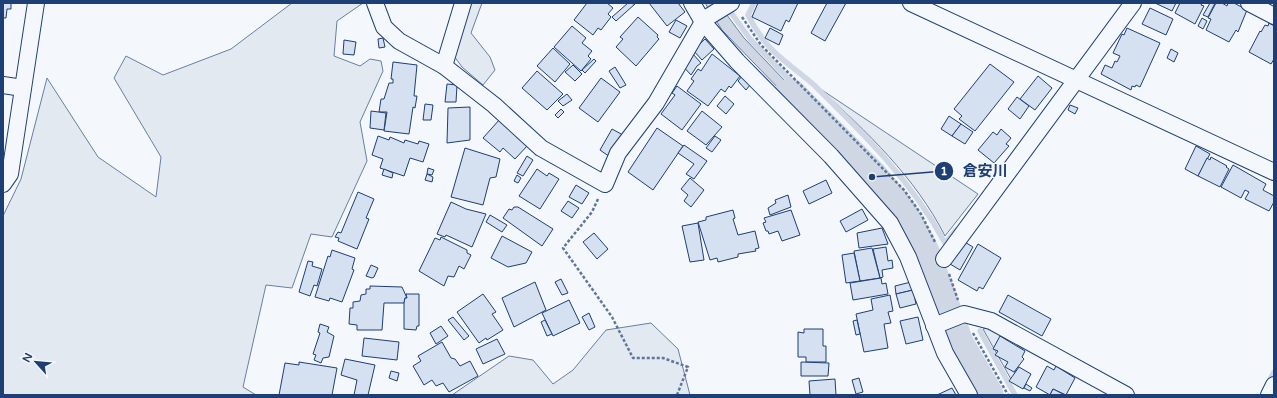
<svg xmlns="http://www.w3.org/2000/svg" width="1277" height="398" font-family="'Varela Round','Noto Sans JP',sans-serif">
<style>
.green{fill:#e3e9f0;stroke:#687fa3}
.water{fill:#cfd7e4;stroke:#687fa3}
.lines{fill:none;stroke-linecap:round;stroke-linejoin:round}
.stream{stroke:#cfd7e4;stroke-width:5.5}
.river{stroke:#cfd7e4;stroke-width:33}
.building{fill:#d5e0f0;stroke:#1d3f73}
.street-casing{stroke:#1d3f73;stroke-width:18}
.path{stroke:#5e769c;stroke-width:2.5;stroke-dasharray:3 2;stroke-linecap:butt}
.street{stroke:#f4f7fb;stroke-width:16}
.leader{fill:none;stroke:#1d3f73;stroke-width:1.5}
.callout-dot{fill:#1d3f73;stroke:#f4f7fb;stroke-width:1.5}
.mark-label{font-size:12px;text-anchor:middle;font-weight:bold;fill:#fff}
.callout-label{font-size:15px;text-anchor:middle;font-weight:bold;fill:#1d3f73;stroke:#f4f7fb;stroke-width:3;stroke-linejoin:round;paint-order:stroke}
</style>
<rect width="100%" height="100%" fill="#f4f7fb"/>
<g class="green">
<polygon points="292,3 363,3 337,21 334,56 360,66 370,59 381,61 383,71 360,122 367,161 332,237 311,234 292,288 266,285 243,387 256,395 3,395 3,216 21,179 47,78 98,157 156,197 161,157 114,78 126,56 163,75 231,49"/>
<polygon points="470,3 482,3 471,33 490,57 495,70 483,85 462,67 454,56"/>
<path d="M 819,88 L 978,194 L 945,236 C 915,177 867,132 819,88 Z"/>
<polygon points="651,323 678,349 690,395 452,395 509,356 533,360 553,384 573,370 606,330"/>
<polygon points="989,328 1023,348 1012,381 983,329"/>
</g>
<polygon class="water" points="705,3 718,3 744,38 825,123 818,129 722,30"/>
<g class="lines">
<g class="stream">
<path d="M 754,3 L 748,15 C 752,23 757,31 762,38 C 776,57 797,70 814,85 C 864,134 912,181 945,243 L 956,230"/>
<polyline points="727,7 750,39 893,187 919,223 933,252 960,329 999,395"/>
<polyline points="980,331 1015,395"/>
<polyline points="1268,384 1274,372"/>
</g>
<polyline class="river" points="790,95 872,177 901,213 923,252 958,345 987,395"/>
</g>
<g class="building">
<polygon points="3,3 11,3 11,9 7,9 6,18 3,18"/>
<polygon points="587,3 607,3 613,8 608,14 611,17 601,30 598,28 593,35 574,20"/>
<polygon points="628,3 635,4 616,21 612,17"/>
<polygon points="649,3 678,3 685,12 667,26"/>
<polygon points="758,3 798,3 789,22 786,20 781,31 752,17"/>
<polygon points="827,3 846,3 825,41 811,33"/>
<polygon points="1155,3 1176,3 1172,11"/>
<polygon points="1180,3 1202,3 1201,5 1204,6 1195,24 1175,13"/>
<polygon points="1210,3 1215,3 1208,17 1203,15"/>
<polygon points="1216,3 1222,3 1227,6 1228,3 1234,3 1247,10 1238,32 1236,30 1229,42 1206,30 1211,19 1208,18"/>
<polygon points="1150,8 1173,19 1166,35 1142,24"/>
<polygon points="638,17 658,35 657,37 659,39 636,66 616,47 623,39 620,37"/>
<polygon points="1202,18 1207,21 1203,29 1198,26"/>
<polygon points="676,20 687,26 680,38 669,32"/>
<polygon points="1269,23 1274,26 1274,59 1271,64 1249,52 1260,31 1261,32 1265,25 1268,26"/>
<polygon points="572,26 586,38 582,43 592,51 588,56 591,59 581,71 554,47"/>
<polygon points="770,28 783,35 779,45 765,38"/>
<polygon points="1127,28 1160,43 1140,87 1136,85 1135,87 1132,86 1131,90 1101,74 1105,65 1112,68 1115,61 1117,62 1120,56 1113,53 1122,34 1124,35"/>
<polygon points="383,38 385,47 379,48 378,39"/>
<polygon points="705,39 714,49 702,60 693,50"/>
<polygon points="344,40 356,42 354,55 343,54"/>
<polygon points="553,48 570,64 555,82 537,66"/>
<polygon points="1171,49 1178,53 1174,62 1167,58"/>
<polygon points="692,53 701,63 697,66 691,75 681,64"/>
<polygon points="712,54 740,76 731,88 729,86 725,92 721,89 708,106 687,91 694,81 691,79 698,69 701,71"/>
<polygon points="594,59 596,61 585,73 582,70"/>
<polygon points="393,62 417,65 414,96 417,96 415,108 413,107 409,134 384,131 387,112 379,112 381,99 384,99 389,83 393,83 393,79 391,79"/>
<polygon points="990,64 1014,82 975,131 959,119 962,116 954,109"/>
<polygon points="573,65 582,74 575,81 565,72"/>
<polygon points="615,67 626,85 620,88 609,71"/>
<polygon points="537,71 563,94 547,110 522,88"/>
<polygon points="742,76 750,85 746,90 738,81"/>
<polygon points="1038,76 1052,88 1035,110 1020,99"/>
<polygon points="601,78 620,92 598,122 579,108"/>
<polygon points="447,84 457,85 456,102 445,102"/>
<polygon points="677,86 701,104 682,130 661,114 675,95 672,93"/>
<polygon points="567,94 572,100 563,106 558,101"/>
<polygon points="725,96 734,104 726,114 717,106"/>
<polygon points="1017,97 1029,106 1020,119 1008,109"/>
<polygon points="425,104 433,105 431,120 423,120"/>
<polygon points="1070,105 1078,108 1075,114 1068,110"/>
<polygon points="470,107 470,140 447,143 448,108"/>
<polygon points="561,109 564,112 558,118 555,115"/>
<polygon points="371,111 386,113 384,130 370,128"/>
<polygon points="702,111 722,127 706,145 687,131"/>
<polygon points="949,116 961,124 952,136 941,129"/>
<polygon points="500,119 528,145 515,159 503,148 500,152 483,138"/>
<polygon points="961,124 973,132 965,144 952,136"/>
<polygon points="657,128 683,146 653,190 628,172"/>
<polygon points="612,129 623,135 610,157 600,150"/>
<polygon points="1001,129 1011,138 1006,144 1009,146 994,163 978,150 993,132 997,135"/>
<polygon points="378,136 389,140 390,137 404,143 405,140 418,144 419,141 429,144 423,162 410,158 404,176 380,168 383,159 372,155"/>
<polygon points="715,136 721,140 712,152 706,148"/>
<polygon points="684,145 707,161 694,179 686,174 694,164 678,153"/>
<polygon points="1196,146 1210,154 1198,176 1185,169"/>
<polygon points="465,148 500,159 496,177 490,178 483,205 451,197"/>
<polygon points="527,156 533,160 523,176 517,173"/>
<polygon points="1211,157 1227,166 1226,167 1229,169 1220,187 1198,176 1207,158 1210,160"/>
<polygon points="1233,165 1266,184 1263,190 1274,196 1274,202 1269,211 1245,199 1249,192 1245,190 1241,198 1221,187"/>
<polygon points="428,168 434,170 432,175 427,174"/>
<polygon points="384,169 393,173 392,178 382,175"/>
<polygon points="537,169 547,176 549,173 559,179 540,209 519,196"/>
<polygon points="427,174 433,177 432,182 425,180"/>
<polygon points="517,175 521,178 518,183 514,181"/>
<polygon points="690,178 704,190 691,207 684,201 688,195 681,189"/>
<polygon points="826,180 832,193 809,204 803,191"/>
<polygon points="576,185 589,193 582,204 569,197"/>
<polygon points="358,192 374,199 366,218 369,219 357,249 338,241 339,238 335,237 338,232 341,233"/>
<polygon points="788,195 791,207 770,215 768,208 776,203 775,200"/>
<polygon points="568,201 579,208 572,218 561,211"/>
<polygon points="451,202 466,209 486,214 472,247 446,235 445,237 437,234"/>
<polygon points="514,207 518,207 553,229 542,246 503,218 509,209 512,210"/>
<polygon points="862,209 868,220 846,232 840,221"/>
<polygon points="733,210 735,218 733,219 738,235 755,231 759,248 755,249 756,251 738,254 738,257 718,262 717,258 710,260 698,222 706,220 706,217"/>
<polygon points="791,210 800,235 782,241 778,231 769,234 768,231 766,231 763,223 766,222 764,218"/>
<polygon points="490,215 507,225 502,232 486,222"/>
<polygon points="698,223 704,260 690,262 682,226"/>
<polygon points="882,228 888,244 859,248 857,233"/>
<polygon points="594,233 608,249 597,259 583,242"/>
<polygon points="502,236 532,252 526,263 508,267 491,258"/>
<polygon points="441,237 467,250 467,253 471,255 464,269 459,266 454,277 448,276 444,286 419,271 435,238 440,240"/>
<polygon points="963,241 973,247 960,270 950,264"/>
<polygon points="978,244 1001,258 983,289 979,287 977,291 958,280"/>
<polygon points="886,247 888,261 892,260 893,268 882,270 883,277 880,278 873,249"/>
<polygon points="872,248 880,278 860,281 854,251"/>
<polygon points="332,250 355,258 352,269 354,270 342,302 330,298 329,301 315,297 328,256 330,257"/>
<polygon points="854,253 860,281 846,283 842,255"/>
<polygon points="308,261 313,262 312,266 322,269 317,286 314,285 310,296 299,292"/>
<polygon points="371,265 378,268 374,277 372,278 366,276"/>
<polygon points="881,278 882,284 886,283 888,294 853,300 850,283"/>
<polygon points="561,279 568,293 562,295 555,282"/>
<polygon points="535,282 546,310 514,327 502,298"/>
<polygon points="911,282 913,290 896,294 895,286"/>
<polygon points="370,286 402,287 407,298 405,298 404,303 384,303 382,330 357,330 357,325 349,324 350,308 353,308 353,302 360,301 361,295 366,294 366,289 370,289"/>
<polygon points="913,290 916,304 900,308 896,294"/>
<polygon points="406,294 419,294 419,326 417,326 416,330 404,329 404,303 405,298 407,298"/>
<polygon points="483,294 496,312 492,314 503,330 487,340 486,338 479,343 457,312"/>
<polygon points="890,295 893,311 888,312 891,323 884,324 888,348 864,352 856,314 873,310 871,299"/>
<polygon points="1008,295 1051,319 1042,336 999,312"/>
<polygon points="569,300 580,323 553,336 542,313"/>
<polygon points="589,313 595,327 589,330 582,317"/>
<polygon points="453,317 469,336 464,340 448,320"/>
<polygon points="918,317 923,340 906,344 900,321"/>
<polygon points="545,320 552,334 547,336 541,322"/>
<polygon points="857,320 860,334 856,335 853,321"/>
<polygon points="320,324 329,327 327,332 334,336 329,357 323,358 321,363 314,360 316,355 313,354 320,333 318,332"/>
<polygon points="441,326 448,336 436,344 430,333"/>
<polygon points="804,329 823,329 823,346 826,346 826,362 806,362 806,357 798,357 798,332 804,333"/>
<polygon points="1000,336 1025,351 1022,357 1024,359 1014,372 1005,367 1008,362 995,355 998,351 993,349"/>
<polygon points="364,338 399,342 397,360 362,356"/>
<polygon points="497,339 505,354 483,364 476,349"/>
<polygon points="442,342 451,358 455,359 460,366 470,361 478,376 449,392 443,383 436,386 432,380 424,385 413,366 421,361 418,356"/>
<polygon points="345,359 375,365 368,395 354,395 357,380 341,375"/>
<polygon points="299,362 337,368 332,395 279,395 285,363 299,365"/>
<polygon points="801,362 829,363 828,376 801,376"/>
<polygon points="1047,366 1054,370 1056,366 1075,378 1066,395 1053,389 1050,395 1036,387"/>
<polygon points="1019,367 1031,374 1023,389 1009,381"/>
<polygon points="391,371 399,373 397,381 389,378"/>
<polygon points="859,378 863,392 856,394 852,380"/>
<polygon points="835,379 836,395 810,395 809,381"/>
<polygon points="1026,384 1032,388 1030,391 1024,388"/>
<polygon points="952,388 956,395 937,395"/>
<polygon points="1053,389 1065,395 1050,395"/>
</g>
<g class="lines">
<defs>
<g id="street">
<polyline points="375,3 384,27 399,41 444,66 494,105 541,148 605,184 618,153 656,103 703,22 708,17 731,3"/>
<polyline points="692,3 703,22 737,61 831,156 890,223 908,257 945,353 969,395"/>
<polyline points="911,3 1274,172"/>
<polyline points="1249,3 1274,16"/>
<polyline points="444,66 463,3"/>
<polyline points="3,85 23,88"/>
<polyline points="3,184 10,174 36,3"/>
<polyline points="944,259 1133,3"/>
<polyline points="934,326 964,314 991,321 1126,395"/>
<polyline points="1269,395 1274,385"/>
</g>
</defs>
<use href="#street" class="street-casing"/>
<g class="path">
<polyline points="742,17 761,45 904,190 921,214 935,242"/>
<polyline points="598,199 592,212 563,248 612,317 633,358 663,358 688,367 677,395"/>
<polyline points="949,274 958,300"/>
<polyline points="973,333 1008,395"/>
</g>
<use href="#street" class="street"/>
</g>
<path class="leader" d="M872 177L944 171"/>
<g class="callout-dot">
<circle cx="872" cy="177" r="4"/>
<circle cx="944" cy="171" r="10"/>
</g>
<g class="mark-label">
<text x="944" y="175">1</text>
</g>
<g class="callout-label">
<text x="985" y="176">倉安川</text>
</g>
<rect width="1277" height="398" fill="none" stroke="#1d3f73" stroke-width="8"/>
<g transform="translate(36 362) rotate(297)" stroke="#f4f7fb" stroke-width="3" paint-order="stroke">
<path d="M0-3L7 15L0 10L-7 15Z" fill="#1d3f73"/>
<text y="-6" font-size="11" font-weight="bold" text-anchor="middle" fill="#1d3f73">N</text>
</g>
</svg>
